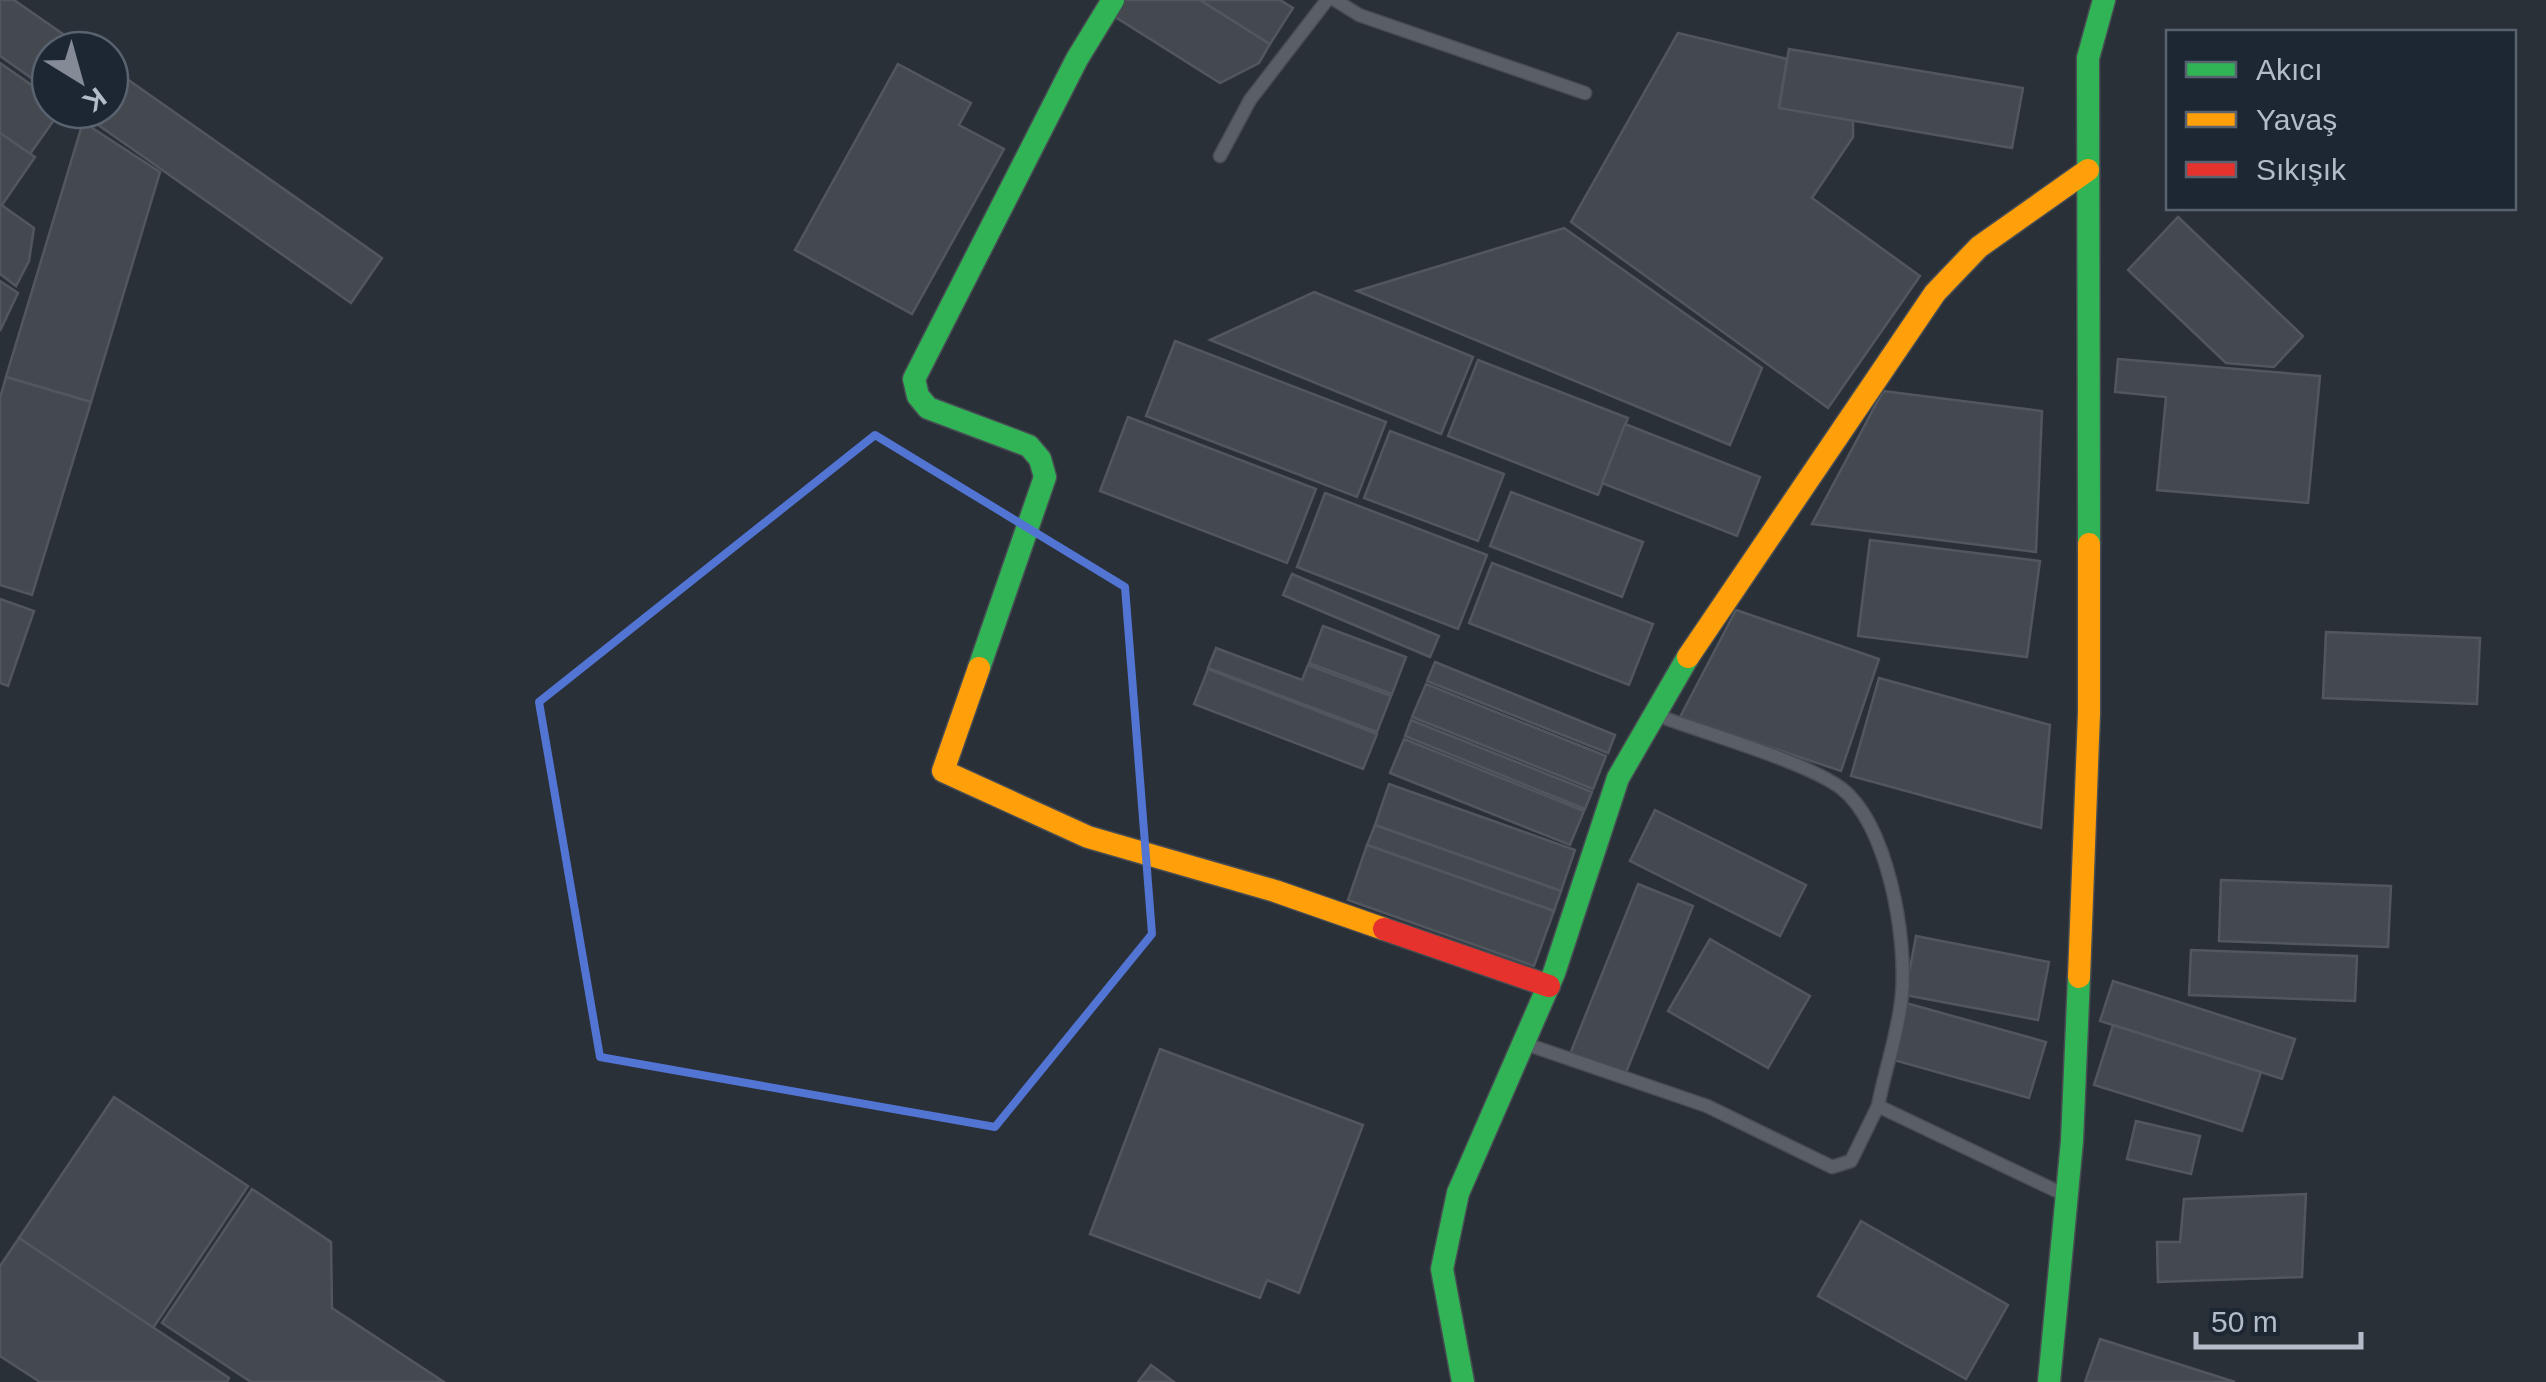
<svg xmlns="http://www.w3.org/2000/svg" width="2546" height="1382" font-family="Helvetica,sans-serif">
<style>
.building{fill:#444950;stroke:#52575f;stroke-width:2.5}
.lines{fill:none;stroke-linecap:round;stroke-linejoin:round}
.lane-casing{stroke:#484c53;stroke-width:15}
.fast-casing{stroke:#484c53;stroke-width:25}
.slow-casing{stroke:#484c53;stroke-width:25}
.jam-casing{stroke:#484c53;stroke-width:25}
.lane{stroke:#5a5e66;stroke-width:12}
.fast{stroke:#30b455;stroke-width:22}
.slow{stroke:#ff9f0a;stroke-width:22}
.jam{stroke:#e5322d;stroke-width:22}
.marked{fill:none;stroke:#5274d3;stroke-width:8;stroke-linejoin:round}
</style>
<rect width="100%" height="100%" fill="#2a3038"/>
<g class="building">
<polygon points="0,0 14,0 86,50 50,50 50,91 0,56"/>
<polygon points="1117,0 1200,0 1270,44 1259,63 1220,83 1109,13"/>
<polygon points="1200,0 1280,0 1293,8 1270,44"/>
<polygon points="1678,33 1787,59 1779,108 1853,120 1853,137 1812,198 1920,276 1828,408 1571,222"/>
<polygon points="1789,49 2023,88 2012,148 1779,108"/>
<polygon points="0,63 50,98 50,110 61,110 30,154 0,133"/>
<polygon points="898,64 971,103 959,125 1004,149 912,314 795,250"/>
<polygon points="110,67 382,258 351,303 77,110 110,110"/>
<polygon points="83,122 160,172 91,402 6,377"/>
<polygon points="0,133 35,157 2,205 0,204"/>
<polygon points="0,204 34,228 29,261 16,286 0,274"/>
<polygon points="2178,217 2303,336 2274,367 2226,363 2128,270"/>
<polygon points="1564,228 1762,368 1730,445 1357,291"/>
<polygon points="0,281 18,293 0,331"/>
<polygon points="1314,292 1473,357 1441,434 1210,340"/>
<polygon points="1175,341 1386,422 1357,497 1146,416"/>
<polygon points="2118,359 2320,376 2308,503 2157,490 2166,397 2115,392"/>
<polygon points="1478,360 1628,418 1598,495 1448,436"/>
<polygon points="6,377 91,402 32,595 0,585 0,398"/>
<polygon points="1883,391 2042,411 2036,552 1812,524"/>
<polygon points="1128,417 1316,489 1287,563 1100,491"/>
<polygon points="1625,424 1760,477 1737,536 1602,483"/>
<polygon points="1390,431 1504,474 1478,541 1364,498"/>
<polygon points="1511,492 1643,542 1622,597 1490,546"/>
<polygon points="1325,493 1487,555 1458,629 1297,567"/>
<polygon points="1870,540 2040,561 2027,657 1858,636"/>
<polygon points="1492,563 1653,624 1629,685 1469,623"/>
<polygon points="1292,574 1439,636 1430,657 1283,595"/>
<polygon points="0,599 34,611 8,686 0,683"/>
<polygon points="1736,610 1879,659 1841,771 1680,717"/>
<polygon points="1323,626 1406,657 1392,694 1309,663"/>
<polygon points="2326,632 2480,638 2477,704 2323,698"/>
<polygon points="1216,648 1302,680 1308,665 1391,696 1377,732 1208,668"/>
<polygon points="1435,662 1615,735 1608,753 1427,681"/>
<polygon points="1208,669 1377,734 1363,769 1194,704"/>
<polygon points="1879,678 2050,725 2041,828 1851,776"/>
<polygon points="1426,684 1606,756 1593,789 1412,717"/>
<polygon points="1411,720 1592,792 1585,809 1405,736"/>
<polygon points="1404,739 1584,811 1570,845 1390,773"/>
<polygon points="1389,784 1575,850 1561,891 1375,825"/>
<polygon points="1655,810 1806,885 1780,936 1630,861"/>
<polygon points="1375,825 1561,891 1554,911 1367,845"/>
<polygon points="1367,845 1554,911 1534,966 1348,900"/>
<polygon points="2221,880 2391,886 2388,947 2219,941"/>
<polygon points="1638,884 1693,906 1625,1075 1570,1054"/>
<polygon points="1916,936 2049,962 2038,1020 1905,995"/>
<polygon points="1710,939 1810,996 1768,1068 1668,1011"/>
<polygon points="2191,950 2357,956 2355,1001 2189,995"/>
<polygon points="2113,981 2295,1039 2282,1079 2100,1021"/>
<polygon points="1906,1003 2046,1042 2029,1098 1890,1059"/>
<polygon points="2113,1025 2261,1072 2242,1131 2094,1085"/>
<polygon points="1160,1049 1363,1125 1299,1293 1267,1280 1260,1298 1090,1234"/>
<polygon points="114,1097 248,1186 153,1328 19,1238"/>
<polygon points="2136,1121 2200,1136 2191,1174 2127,1159"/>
<polygon points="252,1189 331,1242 332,1308 444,1382 251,1382 162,1323"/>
<polygon points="2306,1194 2302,1277 2158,1282 2157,1242 2180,1242 2184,1199"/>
<polygon points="1861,1221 2008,1305 1966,1379 1818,1296"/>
<polygon points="19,1238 229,1378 227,1382 40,1382 0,1356 0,1266"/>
<polygon points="2100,1339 2235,1382 2085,1382"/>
<polygon points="1151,1365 1174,1382 1138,1382"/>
</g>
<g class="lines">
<defs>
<g id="lane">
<polyline points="1335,0 1359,15 1585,93"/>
<polyline points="1220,156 1250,100 1327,0"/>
<path d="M 1656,715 C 1704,733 1804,761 1841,788 C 1888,824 1907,938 1902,994 C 1899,1031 1885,1069 1878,1106"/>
<polyline points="1526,1044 1707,1106 1832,1167 1851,1161 1878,1106 2065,1195"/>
</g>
<g id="fast">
<polyline points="2089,544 2088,58 2104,0"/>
<polyline points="979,668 1045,477 1040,459 1029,446 928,408 918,396 914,379 1077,59 1113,0"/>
<polyline points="1463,1382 1442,1269 1458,1193 1554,973 1618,778 1688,657"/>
<polyline points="2049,1382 2072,1141 2079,977"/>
</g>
<g id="slow">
<polyline points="1688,657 1935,293 1979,247 2088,170"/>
<polyline points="979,668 943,771 1088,837 1275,891 1384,929"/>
<polyline points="2079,977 2089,713 2089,544"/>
</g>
<polyline id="jam" points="1384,929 1549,986"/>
</defs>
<use href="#lane" class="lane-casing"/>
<use href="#fast" class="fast-casing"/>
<use href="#slow" class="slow-casing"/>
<use href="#jam" class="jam-casing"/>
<use href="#lane" class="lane"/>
<use href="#fast" class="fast"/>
<use href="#slow" class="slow"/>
<use href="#jam" class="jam"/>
</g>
<path class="marked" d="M 875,435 L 1125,587 L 1152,934 L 995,1127 L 600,1057 L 539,702 Z"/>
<rect x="2166" y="30" width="350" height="180" fill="#1d2633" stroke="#59626f" stroke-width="2.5"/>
<rect x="2186" y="62" width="50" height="15" fill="#30b455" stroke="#59626f" stroke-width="2.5"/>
<text x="2256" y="80" font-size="30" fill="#b4bcc9">Akıcı</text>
<rect x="2186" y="112" width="50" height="15" fill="#ff9f0a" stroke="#59626f" stroke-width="2.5"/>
<text x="2256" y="130" font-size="30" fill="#b4bcc9">Yavaş</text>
<rect x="2186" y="162" width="50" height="15" fill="#e5322d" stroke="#59626f" stroke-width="2.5"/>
<text x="2256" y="180" font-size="30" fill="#b4bcc9">Sıkışık</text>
<g transform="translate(80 80) rotate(143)"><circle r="48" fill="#1d2633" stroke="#59626f" stroke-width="2.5"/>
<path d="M0-8L18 38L0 25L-18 38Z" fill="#848b96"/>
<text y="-15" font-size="28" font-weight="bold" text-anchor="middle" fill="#b4bcc9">K</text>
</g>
<path d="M2196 1332v15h165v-15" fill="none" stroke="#b4bcc9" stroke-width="5"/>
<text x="2211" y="1332" font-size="30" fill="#b4bcc9" stroke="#1d2633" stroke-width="8" paint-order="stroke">50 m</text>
</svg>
